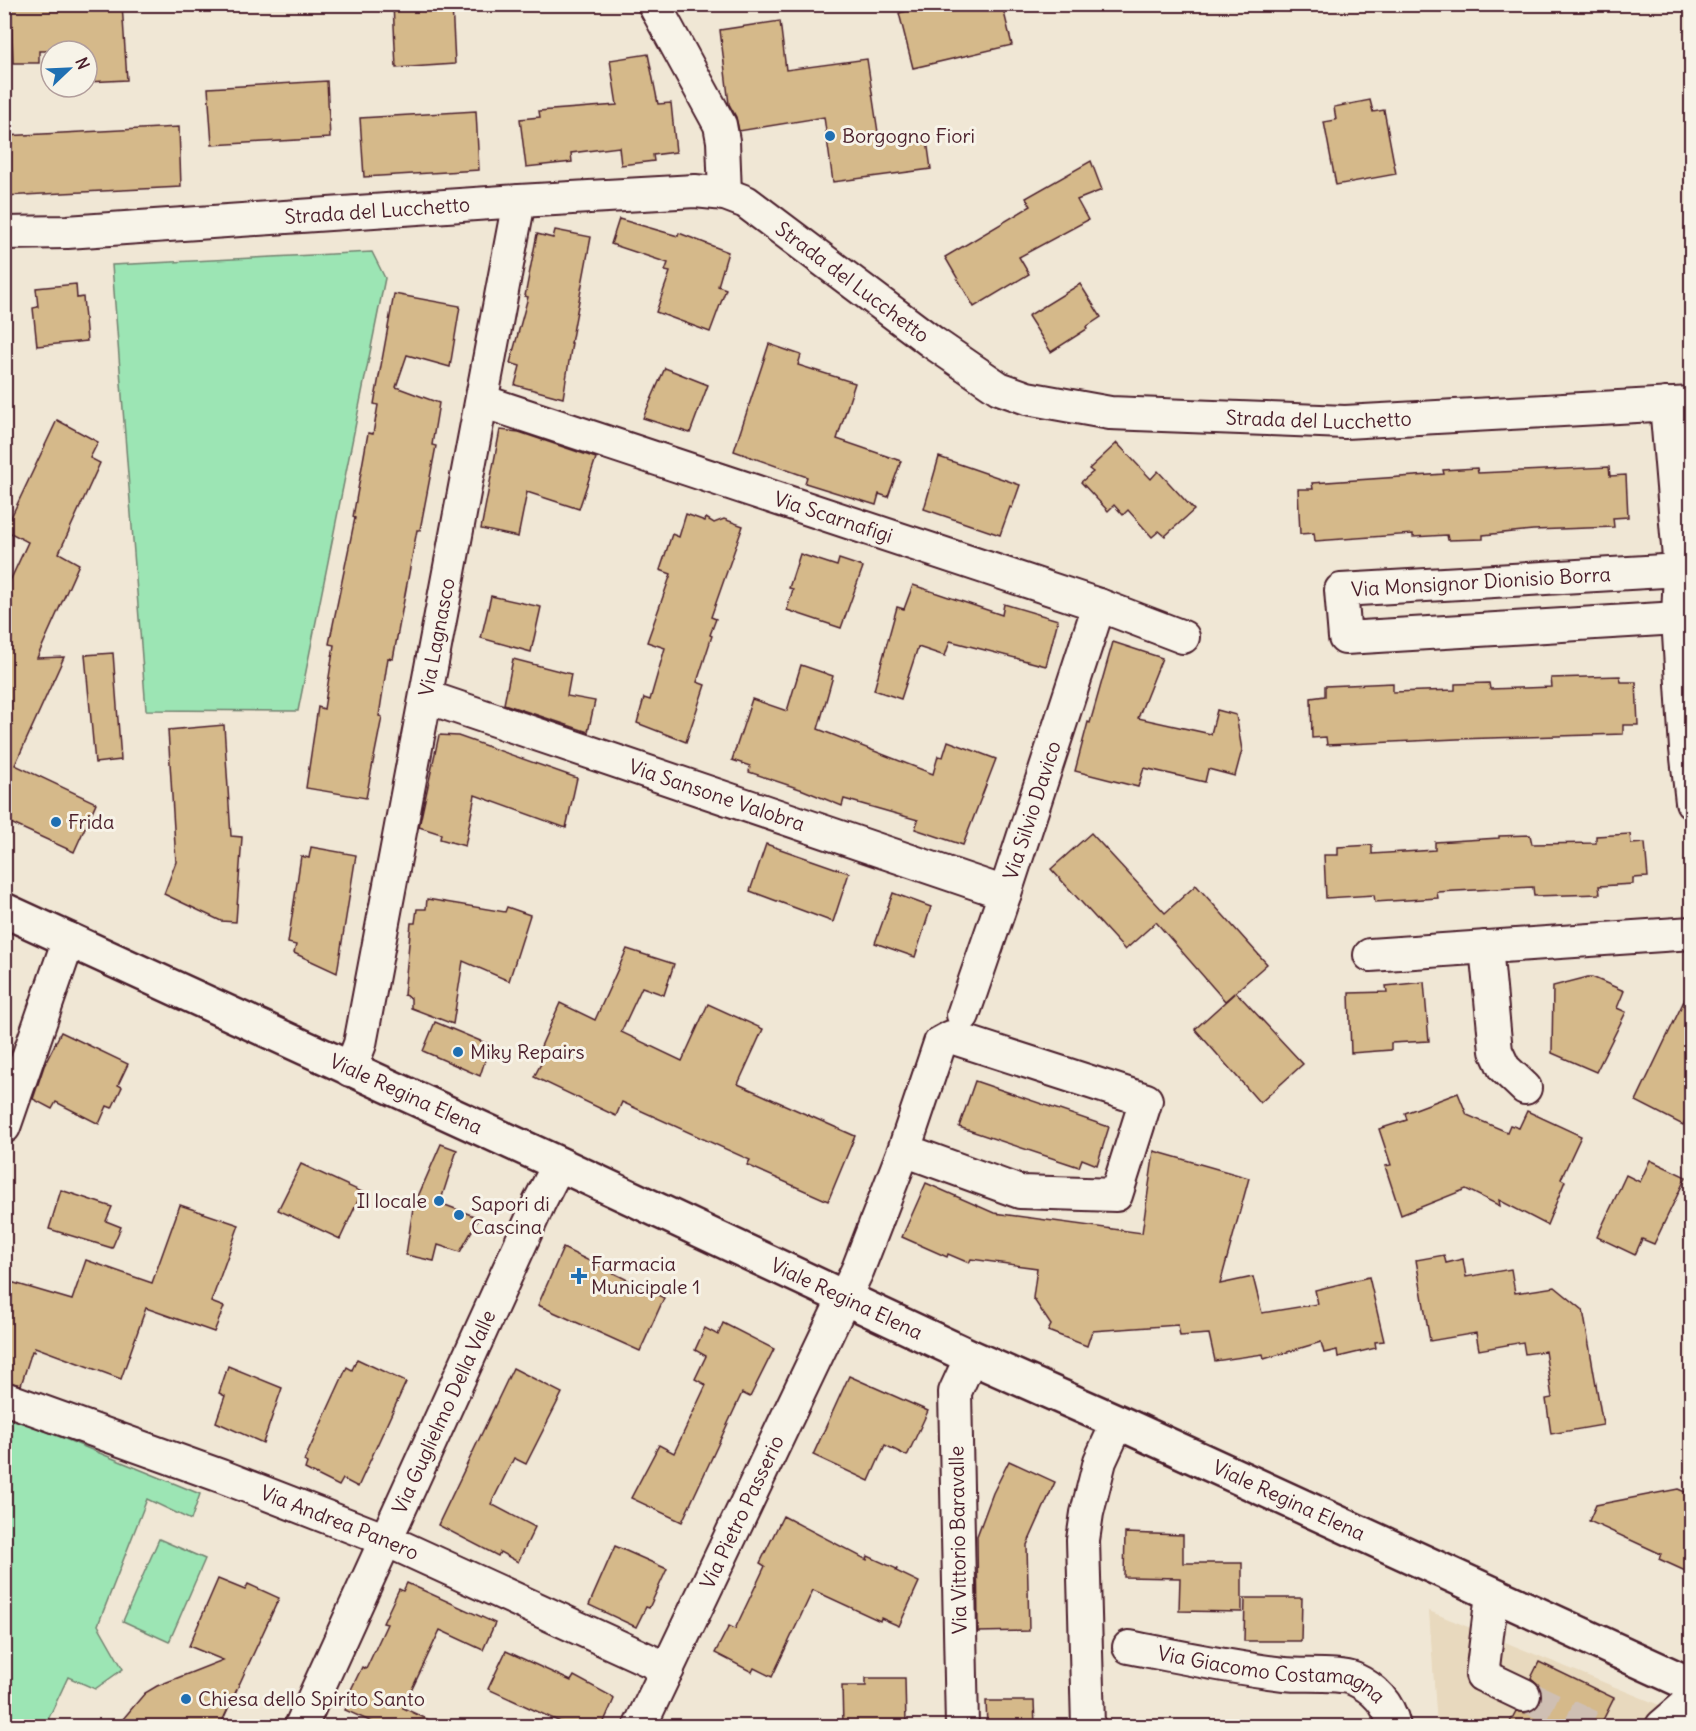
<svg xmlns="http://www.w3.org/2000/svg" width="1696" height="1731" font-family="Delius,sans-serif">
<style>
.built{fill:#e8d9be}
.green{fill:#9ce5b4;stroke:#738270;stroke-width:1.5}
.building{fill:#d5b98a;stroke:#4a1f2b;stroke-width:1.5}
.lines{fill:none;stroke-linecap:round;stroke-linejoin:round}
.minor-tunnel{stroke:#cfbfb3;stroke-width:32;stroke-dasharray:32 16;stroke-linecap:butt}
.minor-casing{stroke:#4a1f2b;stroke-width:36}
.major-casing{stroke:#4a1f2b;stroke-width:38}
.minor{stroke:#f7f3e8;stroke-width:32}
.major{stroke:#f7f3e8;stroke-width:33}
.poi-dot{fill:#1f6fb2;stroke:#f7f3e8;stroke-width:2}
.labels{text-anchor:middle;stroke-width:6;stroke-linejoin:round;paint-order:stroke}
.poi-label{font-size:20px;fill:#4a1f2b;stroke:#f7f3e8;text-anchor:start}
.street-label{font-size:20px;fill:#4a1f2b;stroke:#f7f3e8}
</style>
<rect width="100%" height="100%" fill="#f0e7d5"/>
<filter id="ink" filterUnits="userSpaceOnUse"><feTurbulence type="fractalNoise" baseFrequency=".0167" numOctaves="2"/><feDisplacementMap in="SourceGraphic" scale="12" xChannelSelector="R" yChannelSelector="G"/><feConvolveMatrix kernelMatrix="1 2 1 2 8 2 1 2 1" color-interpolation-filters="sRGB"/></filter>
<g filter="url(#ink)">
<polygon class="built" points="1429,1611 1691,1718 1691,1726 1437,1726"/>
<g class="green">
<polygon points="372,252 385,278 298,711 146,710 112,265"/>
<polygon points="4,1414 200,1494 191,1520 147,1499 98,1625 123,1669 95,1689 68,1677 45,1726 5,1726"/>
<polygon points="159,1539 205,1559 169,1642 123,1621"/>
</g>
<g class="building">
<polygon points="11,4 122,4 127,80 87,82 87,51 39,51 39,63 13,63"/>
<polygon points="393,4 452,4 455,64 396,68"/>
<polygon points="936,4 1002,4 1012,45 913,68 899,13"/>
<polygon points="780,21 786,70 867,59 879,139 926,133 931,169 833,182 824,117 739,131 736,117 729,104 720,30"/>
<polygon points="648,54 658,104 671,103 676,152 653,155 654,161 621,165 619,147 571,153 572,162 526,167 520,119 540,117 539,111 617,105 610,60"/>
<polygon points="327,81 330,138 212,145 208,88"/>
<polygon points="1370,100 1373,112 1384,110 1396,174 1336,185 1324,122 1336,120 1334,107"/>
<polygon points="476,111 479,170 364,177 360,118"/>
<polygon points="179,127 181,187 4,196 4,136"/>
<polygon points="1091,161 1102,190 1077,200 1088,220 1019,257 1029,274 974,307 945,257 1031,206 1026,198"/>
<polygon points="619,219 678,236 679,233 728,252 718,286 726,289 710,332 656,312 670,272 665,271 668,263 611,244"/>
<polygon points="555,230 591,237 571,343 572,343 563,398 515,385 520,366 510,363 528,297 525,296 537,234 553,238"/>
<polygon points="76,284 77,298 83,297 87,341 37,346 33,308 38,307 36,288"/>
<polygon points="1080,284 1101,317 1086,327 1087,329 1051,352 1028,316"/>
<polygon points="394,294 460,306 450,367 407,355 396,387 439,403 432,445 436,446 420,530 417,530 393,659 388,658 379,716 382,717 366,798 306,788 318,707 324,709 334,645 329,644 355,518 353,517 368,433 373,434 378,405 374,404"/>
<polygon points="769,344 801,355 798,365 855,383 837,439 901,461 888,497 879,494 876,505 805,483 807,477 734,451"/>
<polygon points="665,368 708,385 690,433 643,418"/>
<polygon points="57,420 98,442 90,458 100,463 59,553 79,564 37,658 64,657 15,765 96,803 74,852 4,820 4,594 28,542 5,530"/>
<polygon points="500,430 519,432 596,458 579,509 527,492 518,537 481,529"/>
<polygon points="1117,443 1151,479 1158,471 1194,510 1165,536 1159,531 1152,537 1128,510 1123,515 1114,505 1108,511 1081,482 1093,472 1089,469"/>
<polygon points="939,457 1020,485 1012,508 1010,507 1000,535 924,509"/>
<polygon points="1609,467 1610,476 1626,475 1628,517 1613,518 1614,527 1533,530 1483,535 1483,539 1448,540 1447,535 1413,537 1413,534 1315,541 1314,533 1300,534 1298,489 1313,489 1312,483 1444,474 1443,470 1477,468 1478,473"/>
<polygon points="686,514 705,521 706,518 714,523 724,519 743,526 711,617 716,619 710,635 712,636 697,682 705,685 686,742 637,723 644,698 650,700 665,648 647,642 671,574 660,570 672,534 679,537"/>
<polygon points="800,554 837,566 839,559 863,567 841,628 787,610 793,589 789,588"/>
<polygon points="913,585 1002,615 1004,604 1058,620 1046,666 950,641 945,656 918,647 901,699 874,690 897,607 904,609"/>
<polygon points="491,596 541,607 531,652 481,638"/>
<polygon points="1113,642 1162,658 1138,718 1211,734 1217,710 1236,715 1242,750 1235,776 1208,769 1205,782 1144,768 1138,787 1075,771 1088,722 1090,723"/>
<polygon points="113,653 121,760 95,763 85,655"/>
<polygon points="513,659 571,674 567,696 595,701 588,732 504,704"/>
<polygon points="801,665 833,676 818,729 933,774 938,756 943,757 948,741 996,759 963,845 915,829 918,820 844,799 842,806 803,790 749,772 750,766 732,760 752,699 787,711"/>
<polygon points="1620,676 1621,682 1636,682 1638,725 1623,725 1623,734 1457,739 1327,745 1326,737 1312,738 1311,698 1325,696 1325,686 1393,683 1393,692 1455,690 1455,684 1489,683 1490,689 1552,687 1551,678"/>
<polygon points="224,725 231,836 242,837 236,922 221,921 164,894 176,862 168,730"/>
<polygon points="439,735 458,736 577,778 566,828 475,795 465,846 440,839 441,834 419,827"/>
<polygon points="1091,833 1165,913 1196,885 1267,964 1225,1001 1156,922 1125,950 1051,869"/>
<polygon points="1630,834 1631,844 1645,843 1648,877 1633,878 1633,884 1599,886 1600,894 1534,896 1533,887 1437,892 1438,898 1375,902 1374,895 1326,898 1324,855 1338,855 1338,847 1372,845 1372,854 1435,850 1435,842 1499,838 1499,836 1530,835 1532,844 1596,843 1596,836"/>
<polygon points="766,844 849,873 833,922 750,891"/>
<polygon points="311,847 356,855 337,973 294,953 296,945 288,943 301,856 309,858"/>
<polygon points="893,893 931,907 915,957 875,943"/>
<polygon points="427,899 505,912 507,907 530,915 509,981 463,961 453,1024 411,1008 411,998 404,995 411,923 415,923 417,909 426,909"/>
<polygon points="627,949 674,964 664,995 642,987 621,1032 682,1061 708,1004 763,1029 738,1084 855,1136 828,1201 747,1165 750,1160 622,1102 616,1116 534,1077 545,1056 538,1053 560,1003 595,1020"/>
<polygon points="1588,977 1592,977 1624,991 1617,1008 1626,1012 1596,1072 1552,1053 1553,986"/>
<polygon points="1424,982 1429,1041 1391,1043 1391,1050 1351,1053 1349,993 1387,992 1386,986"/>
<polygon points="1692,984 1692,1106 1683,1125 1636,1101"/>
<polygon points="1236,992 1303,1064 1260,1103 1195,1029"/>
<polygon points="435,1022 490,1045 480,1076 423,1051"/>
<polygon points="61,1032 128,1064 118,1085 122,1087 112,1108 107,1106 99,1124 56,1102 52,1109 33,1099 44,1066"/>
<polygon points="975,1081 1109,1127 1097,1165 1082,1159 1079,1167 959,1127"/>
<polygon points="1458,1093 1467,1115 1507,1132 1510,1125 1519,1128 1527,1111 1581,1136 1561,1179 1565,1181 1547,1225 1499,1200 1500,1206 1466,1189 1401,1215 1385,1166 1391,1165 1379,1129 1407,1120 1405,1113"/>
<polygon points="441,1144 457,1150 440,1203 479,1218 460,1252 438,1245 434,1261 406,1255 413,1208"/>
<polygon points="1154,1151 1249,1178 1220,1284 1253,1277 1262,1313 1318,1304 1315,1290 1369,1277 1384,1341 1375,1342 1376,1348 1338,1357 1337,1350 1324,1353 1321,1342 1264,1359 1263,1354 1215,1361 1209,1334 1180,1336 1178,1325 1092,1331 1087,1346 1048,1331 1051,1325 1033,1298 1037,1268 971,1259 969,1263 948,1254 947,1257 902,1237 926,1183 994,1213 1142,1233"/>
<polygon points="1650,1160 1686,1177 1654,1244 1642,1239 1635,1255 1597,1237 1626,1175 1640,1182"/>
<polygon points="301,1164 362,1192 340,1239 278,1210"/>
<polygon points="61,1190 112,1207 106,1221 121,1227 112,1248 49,1229"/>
<polygon points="180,1205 239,1225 211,1302 224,1307 214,1332 146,1308 121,1379 35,1347 34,1352 32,1351 21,1385 4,1381 4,1280 72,1300 86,1260 152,1283"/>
<polygon points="563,1248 664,1298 640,1351 538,1305"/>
<polygon points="1444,1255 1446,1263 1463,1259 1466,1277 1511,1269 1515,1293 1555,1287 1583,1310 1603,1425 1551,1434 1546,1399 1552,1398 1545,1351 1525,1354 1523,1342 1479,1350 1476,1333 1430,1341 1416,1260"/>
<polygon points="723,1323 774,1349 750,1397 742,1393 682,1522 631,1498 659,1445 674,1453 706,1385 695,1379 706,1356 695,1350 705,1328 718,1335"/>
<polygon points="357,1359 406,1382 358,1487 343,1479 339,1486 305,1469 307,1463 304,1461 347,1367 352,1370"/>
<polygon points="228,1366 282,1388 263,1443 216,1422 225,1396 219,1393"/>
<polygon points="513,1368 562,1393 526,1464 514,1458 491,1504 535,1527 518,1562 500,1552 498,1556 438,1525"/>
<polygon points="849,1376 928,1411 907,1456 885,1445 869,1481 813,1455"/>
<polygon points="1009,1461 1055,1482 1027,1545 1029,1631 978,1632 977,1536 993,1493"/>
<polygon points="1678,1489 1692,1495 1692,1574 1659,1559 1661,1554 1589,1521 1596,1505"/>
<polygon points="783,1516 867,1560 868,1556 897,1569 896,1571 919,1582 899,1626 881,1618 880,1621 813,1590 772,1677 754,1668 752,1672 715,1653 729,1626 735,1629 765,1566 760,1563"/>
<polygon points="1125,1533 1183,1535 1183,1563 1242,1563 1242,1612 1179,1611 1180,1578 1124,1577"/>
<polygon points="615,1546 667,1569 649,1608 646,1607 636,1627 589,1605"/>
<polygon points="218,1579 245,1590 248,1584 279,1598 220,1726 117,1726 145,1693 157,1686 223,1660 189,1646"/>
<polygon points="407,1583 495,1623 483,1650 440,1630 403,1708 442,1726 381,1726 345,1710 349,1703 345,1702 362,1667 366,1669 387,1624 383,1623 399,1589 403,1591"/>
<polygon points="1245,1598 1302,1598 1301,1641 1244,1641"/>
<polygon points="506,1651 571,1681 574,1676 611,1696 614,1699 602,1726 569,1726 488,1689"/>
<polygon points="1539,1662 1614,1698 1600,1726 1508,1726 1516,1711 1526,1713 1535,1709 1540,1702 1542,1693 1539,1685 1531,1678"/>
<polygon points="866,1678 905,1678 906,1726 843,1726 842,1686 866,1686"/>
<polygon points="986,1701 1034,1701 1035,1726 987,1726"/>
</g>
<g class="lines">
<polyline class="minor-tunnel" points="1524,1695 1591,1726"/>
<defs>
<g id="minor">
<polyline points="654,4 720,125 723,141 725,194"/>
<path id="s1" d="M 4,233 L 67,232 L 519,201 L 695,191 L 725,194 L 746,202 L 932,342 L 999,388 L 1027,398 L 1110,413 L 1345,422 L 1692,403"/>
<path id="s2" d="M 482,401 L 1099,605 L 1183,637"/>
<polyline points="1666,404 1680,570 1678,618 1686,749 1692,802"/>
<path id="s3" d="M 1678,618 L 1345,638 L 1341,590 L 1680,570"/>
<path id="s4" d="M 427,697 L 1005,893"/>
<polyline points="1486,947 1496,1051 1504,1068 1525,1088"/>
<polyline points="1370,955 1692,933"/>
<path id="s5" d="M 963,1015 L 1005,893 L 1099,605"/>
<path id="s6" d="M 350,1070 L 360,1044 L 519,201"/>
<polyline points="4,1127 69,939"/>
<path id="s7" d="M 4,1398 L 221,1476 L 386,1540 L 668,1669"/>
<polyline points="1492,1594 1482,1675 1524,1695"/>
<path id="s8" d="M 1129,1647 C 1180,1657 1232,1668 1284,1674 C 1301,1676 1340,1673 1354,1679 C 1374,1688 1389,1704 1394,1726"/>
<path id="s9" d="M 301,1726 L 539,1203 L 559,1164"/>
<path id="s10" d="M 640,1726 L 858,1269 L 904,1150 L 940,1043 L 951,1037 L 1146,1100 L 1116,1195 L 1020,1192 L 904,1150"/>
<polyline points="962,1726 955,1392 971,1357"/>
<polyline points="1088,1726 1083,1540 1087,1513 1100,1461 1118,1422"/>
<polyline points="1662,1726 1692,1700"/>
</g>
<g id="major">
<path id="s11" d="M 4,910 L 559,1164 L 971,1357 L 1118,1422 L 1692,1685"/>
</g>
</defs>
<use href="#minor" class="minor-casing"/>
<use href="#major" class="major-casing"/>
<use href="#minor" class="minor"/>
<use href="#major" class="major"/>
</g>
</g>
<g class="poi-dot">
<circle cx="830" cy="136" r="6"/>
<circle cx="56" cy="822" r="6"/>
<circle cx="458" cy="1052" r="6"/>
<circle cx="439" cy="1201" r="6"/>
<circle cx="459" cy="1215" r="6"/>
<path d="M576 1267h6v6h6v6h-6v6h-6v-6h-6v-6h6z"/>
<circle cx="186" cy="1699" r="6"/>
</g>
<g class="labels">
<g class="poi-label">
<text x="842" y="143">Borgogno Fiori</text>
<text x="68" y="829">Frida</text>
<text x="470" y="1059">Miky Repairs</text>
<text x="427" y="1208" text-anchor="end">Il locale</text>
<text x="471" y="1211">Sapori di<tspan x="471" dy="23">Cascina</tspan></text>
<text x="591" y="1271">Farmacia<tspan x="591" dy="23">Municipale 1</tspan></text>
<text x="198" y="1706">Chiesa dello Spirito Santo</text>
</g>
<g class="street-label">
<text dy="7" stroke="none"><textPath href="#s1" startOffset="374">Strada del Lucchetto</textPath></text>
<text dy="7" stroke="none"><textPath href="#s1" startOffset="878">Strada del Lucchetto</textPath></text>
<text dy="7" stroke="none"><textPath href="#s1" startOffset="1382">Strada del Lucchetto</textPath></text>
<text dy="7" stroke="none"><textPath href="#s2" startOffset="370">Via Scarnafigi</textPath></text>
<text dy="7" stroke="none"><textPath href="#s3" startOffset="522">Via Monsignor Dionisio Borra</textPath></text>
<text dy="7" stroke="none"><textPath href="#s6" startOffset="442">Via Lagnasco</textPath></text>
<text dy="7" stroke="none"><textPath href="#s4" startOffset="306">Via Sansone Valobra</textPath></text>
<text dy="7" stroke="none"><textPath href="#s5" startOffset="216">Via Silvio Davico</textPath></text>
<text dy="7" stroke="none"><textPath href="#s11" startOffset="442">Viale Regina Elena</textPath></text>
<text dy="7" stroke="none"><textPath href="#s11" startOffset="928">Viale Regina Elena</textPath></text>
<text dy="7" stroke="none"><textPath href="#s9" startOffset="345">Via Guglielmo Della Valle</textPath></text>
<text dy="7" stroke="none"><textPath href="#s11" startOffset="1414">Viale Regina Elena</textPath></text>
<text dy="7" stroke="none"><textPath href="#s10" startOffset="237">Via Pietro Passerio</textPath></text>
<text dy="7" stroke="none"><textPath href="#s7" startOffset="358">Via Andrea Panero</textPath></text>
<text transform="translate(958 1540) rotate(-91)" y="7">Via Vittorio Baravalle</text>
<text dy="7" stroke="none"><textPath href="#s8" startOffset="146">Via Giacomo Costamagna</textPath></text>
</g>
</g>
<rect width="1696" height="1731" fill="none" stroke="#f7f3e8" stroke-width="24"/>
<rect x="12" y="12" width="1672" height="1707" fill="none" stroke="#4a1f2b" stroke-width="2" filter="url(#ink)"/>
<g transform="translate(69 69) rotate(67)"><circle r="28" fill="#f7f3e8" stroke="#b29e9c" stroke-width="1.5"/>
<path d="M0-4.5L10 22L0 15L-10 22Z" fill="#1f6fb2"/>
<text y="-9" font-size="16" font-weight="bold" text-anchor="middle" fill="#4a1f2b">N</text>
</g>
</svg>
